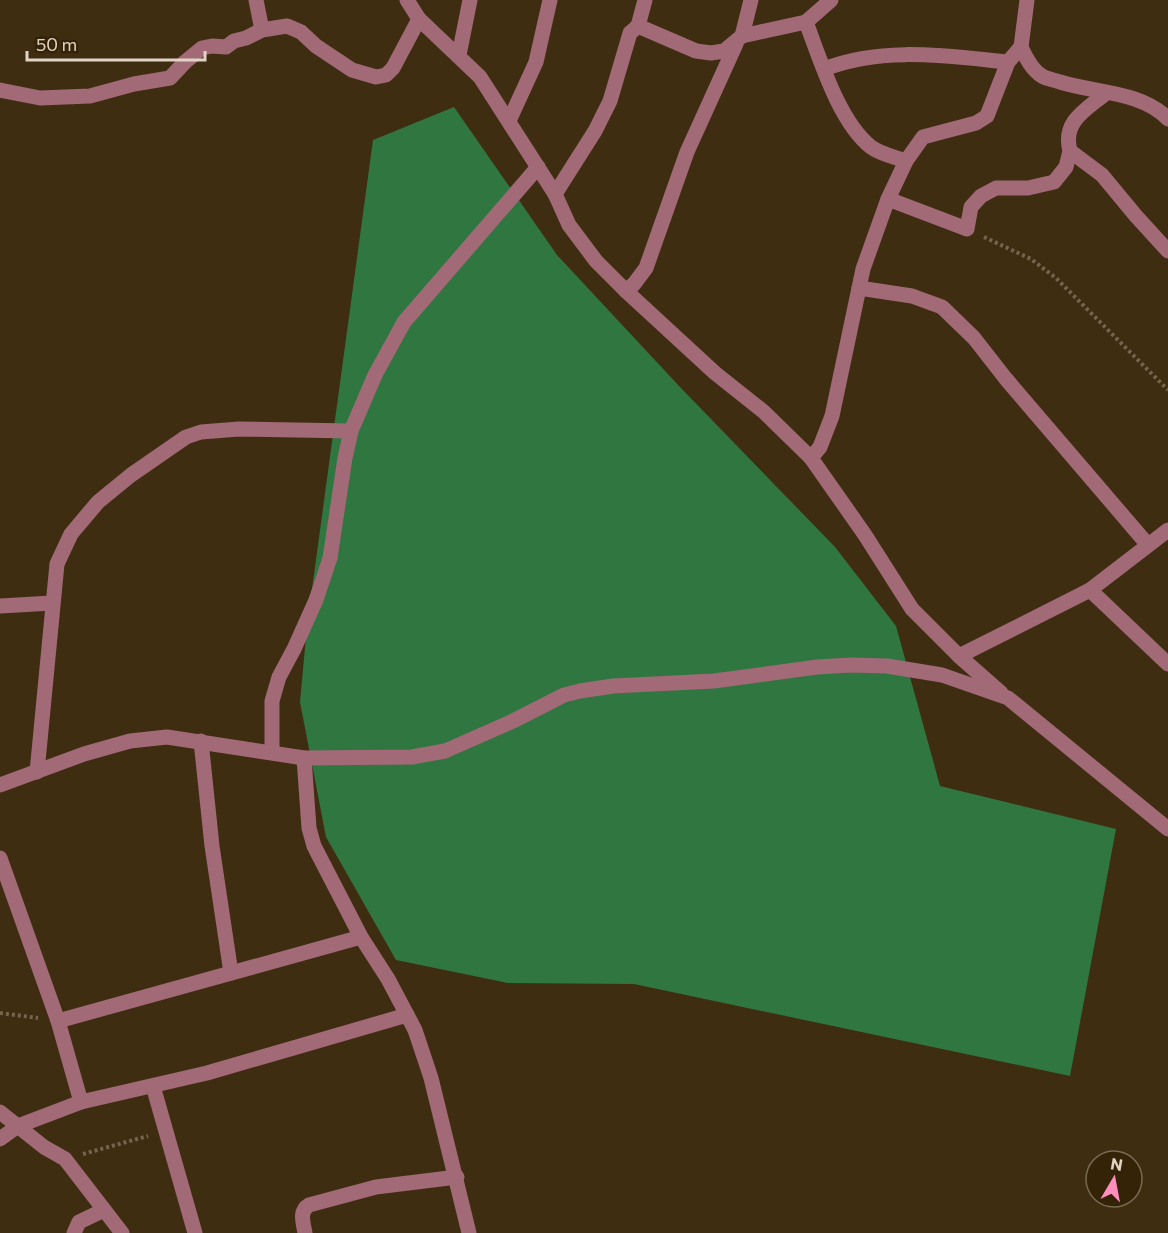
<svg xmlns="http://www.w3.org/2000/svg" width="1168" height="1233" font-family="Commissioner,sans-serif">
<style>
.forest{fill:#307641}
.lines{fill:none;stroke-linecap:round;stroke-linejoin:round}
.path{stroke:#75654e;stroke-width:4;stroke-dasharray:3 3;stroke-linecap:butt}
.minor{stroke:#a26977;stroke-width:15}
</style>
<rect width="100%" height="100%" fill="#3f2d12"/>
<polygon class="forest" points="454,107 557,255 680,387 835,547 896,626 940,786 1116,829 1070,1076 634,984 508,983 396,960 326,837 300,702 307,626 373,140"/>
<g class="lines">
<g class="path">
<polyline points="984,237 1031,259 1056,278 1168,390"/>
<polyline points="0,1013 38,1018"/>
<polyline points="83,1154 148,1136"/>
</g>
<g class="minor">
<polyline points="256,0 262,30"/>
<polyline points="407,0 419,19 480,77 555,194 569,225 596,261 626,291 715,373 764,412 811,458 865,535 912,609 959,656 1001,693"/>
<path d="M 806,22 C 820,59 839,122 871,147 C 880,154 895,157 906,161"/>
<polyline points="638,26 645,0"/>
<polyline points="742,36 751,0"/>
<path d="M 1021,47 C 1026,58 1032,70 1042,76 C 1047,79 1055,80 1060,82 C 1094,93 1142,91 1168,119"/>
<polyline points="459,55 470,0"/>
<path d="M 824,69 C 883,46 946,56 1008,62"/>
<polyline points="0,90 40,98 90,96 134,84 170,78 185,62 202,48 212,46 226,47 234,41 246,38 262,30 287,26 301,32 316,46 352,70 376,77 386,75 393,68 419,19"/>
<path d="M 1106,93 C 1086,110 1062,121 1070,151 L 1102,175 L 1136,216 L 1168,251"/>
<polyline points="509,121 536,62 550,0"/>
<polyline points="555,194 595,131 610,101 630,33 638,26 696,51 711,53 724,51 742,36 806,22 831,0"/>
<polyline points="888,199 967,229 971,207 981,196 996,188 1028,188 1054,182 1066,167 1070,151"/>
<polyline points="859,288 912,296 942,307 974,338 1006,379 1148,545"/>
<polyline points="626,291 634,284 646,268 687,152 736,44"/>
<polyline points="811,458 820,447 832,416 863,269 888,199 906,161 923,137 976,123 987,116 1008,62 1021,47 1027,0"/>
<polyline points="1090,590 1168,664"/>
<polyline points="0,606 52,603"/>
<polyline points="959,656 1090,590 1168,530"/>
<polyline points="201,741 212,846 231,973"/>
<polyline points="272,752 272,701 279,677 294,649 316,600 330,558 345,458 351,431 375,375 404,322 538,167"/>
<polyline points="304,758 309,828 314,846 361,937 388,979 415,1030 431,1078 469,1233"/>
<polyline points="37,772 57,564 71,534 98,502 131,475 186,437 201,432 239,429 351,431"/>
<polyline points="0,785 84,754 130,741 167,737 304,758 412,757 445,751 513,721 564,695 580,691 613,686 714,681 817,667 851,665 887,666 942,675 1008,698 1168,829"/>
<polyline points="0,858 58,1021 81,1102"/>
<polyline points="58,1021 361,937"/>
<polyline points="153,1086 195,1233"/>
<polyline points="0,1112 44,1147 65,1159 122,1233"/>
<polyline points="0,1139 18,1126 81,1102 207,1073 407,1015"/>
<polyline points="74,1233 79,1222 104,1210"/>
<path d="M 305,1233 C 303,1222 299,1211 309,1205 L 376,1187 L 457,1177"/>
</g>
</g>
<g transform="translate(1114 1179) rotate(10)"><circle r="28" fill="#352307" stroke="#796a53" stroke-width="1.5"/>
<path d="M0-4.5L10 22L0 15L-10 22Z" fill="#fe8ebe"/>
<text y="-9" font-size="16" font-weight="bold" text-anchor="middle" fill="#e0d4c4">N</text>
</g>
<path d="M27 51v9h178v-9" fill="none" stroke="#e0d4c4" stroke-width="3"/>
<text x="36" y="51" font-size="18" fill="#e0d4c4" stroke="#352307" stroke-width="4.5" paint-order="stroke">50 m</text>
</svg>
